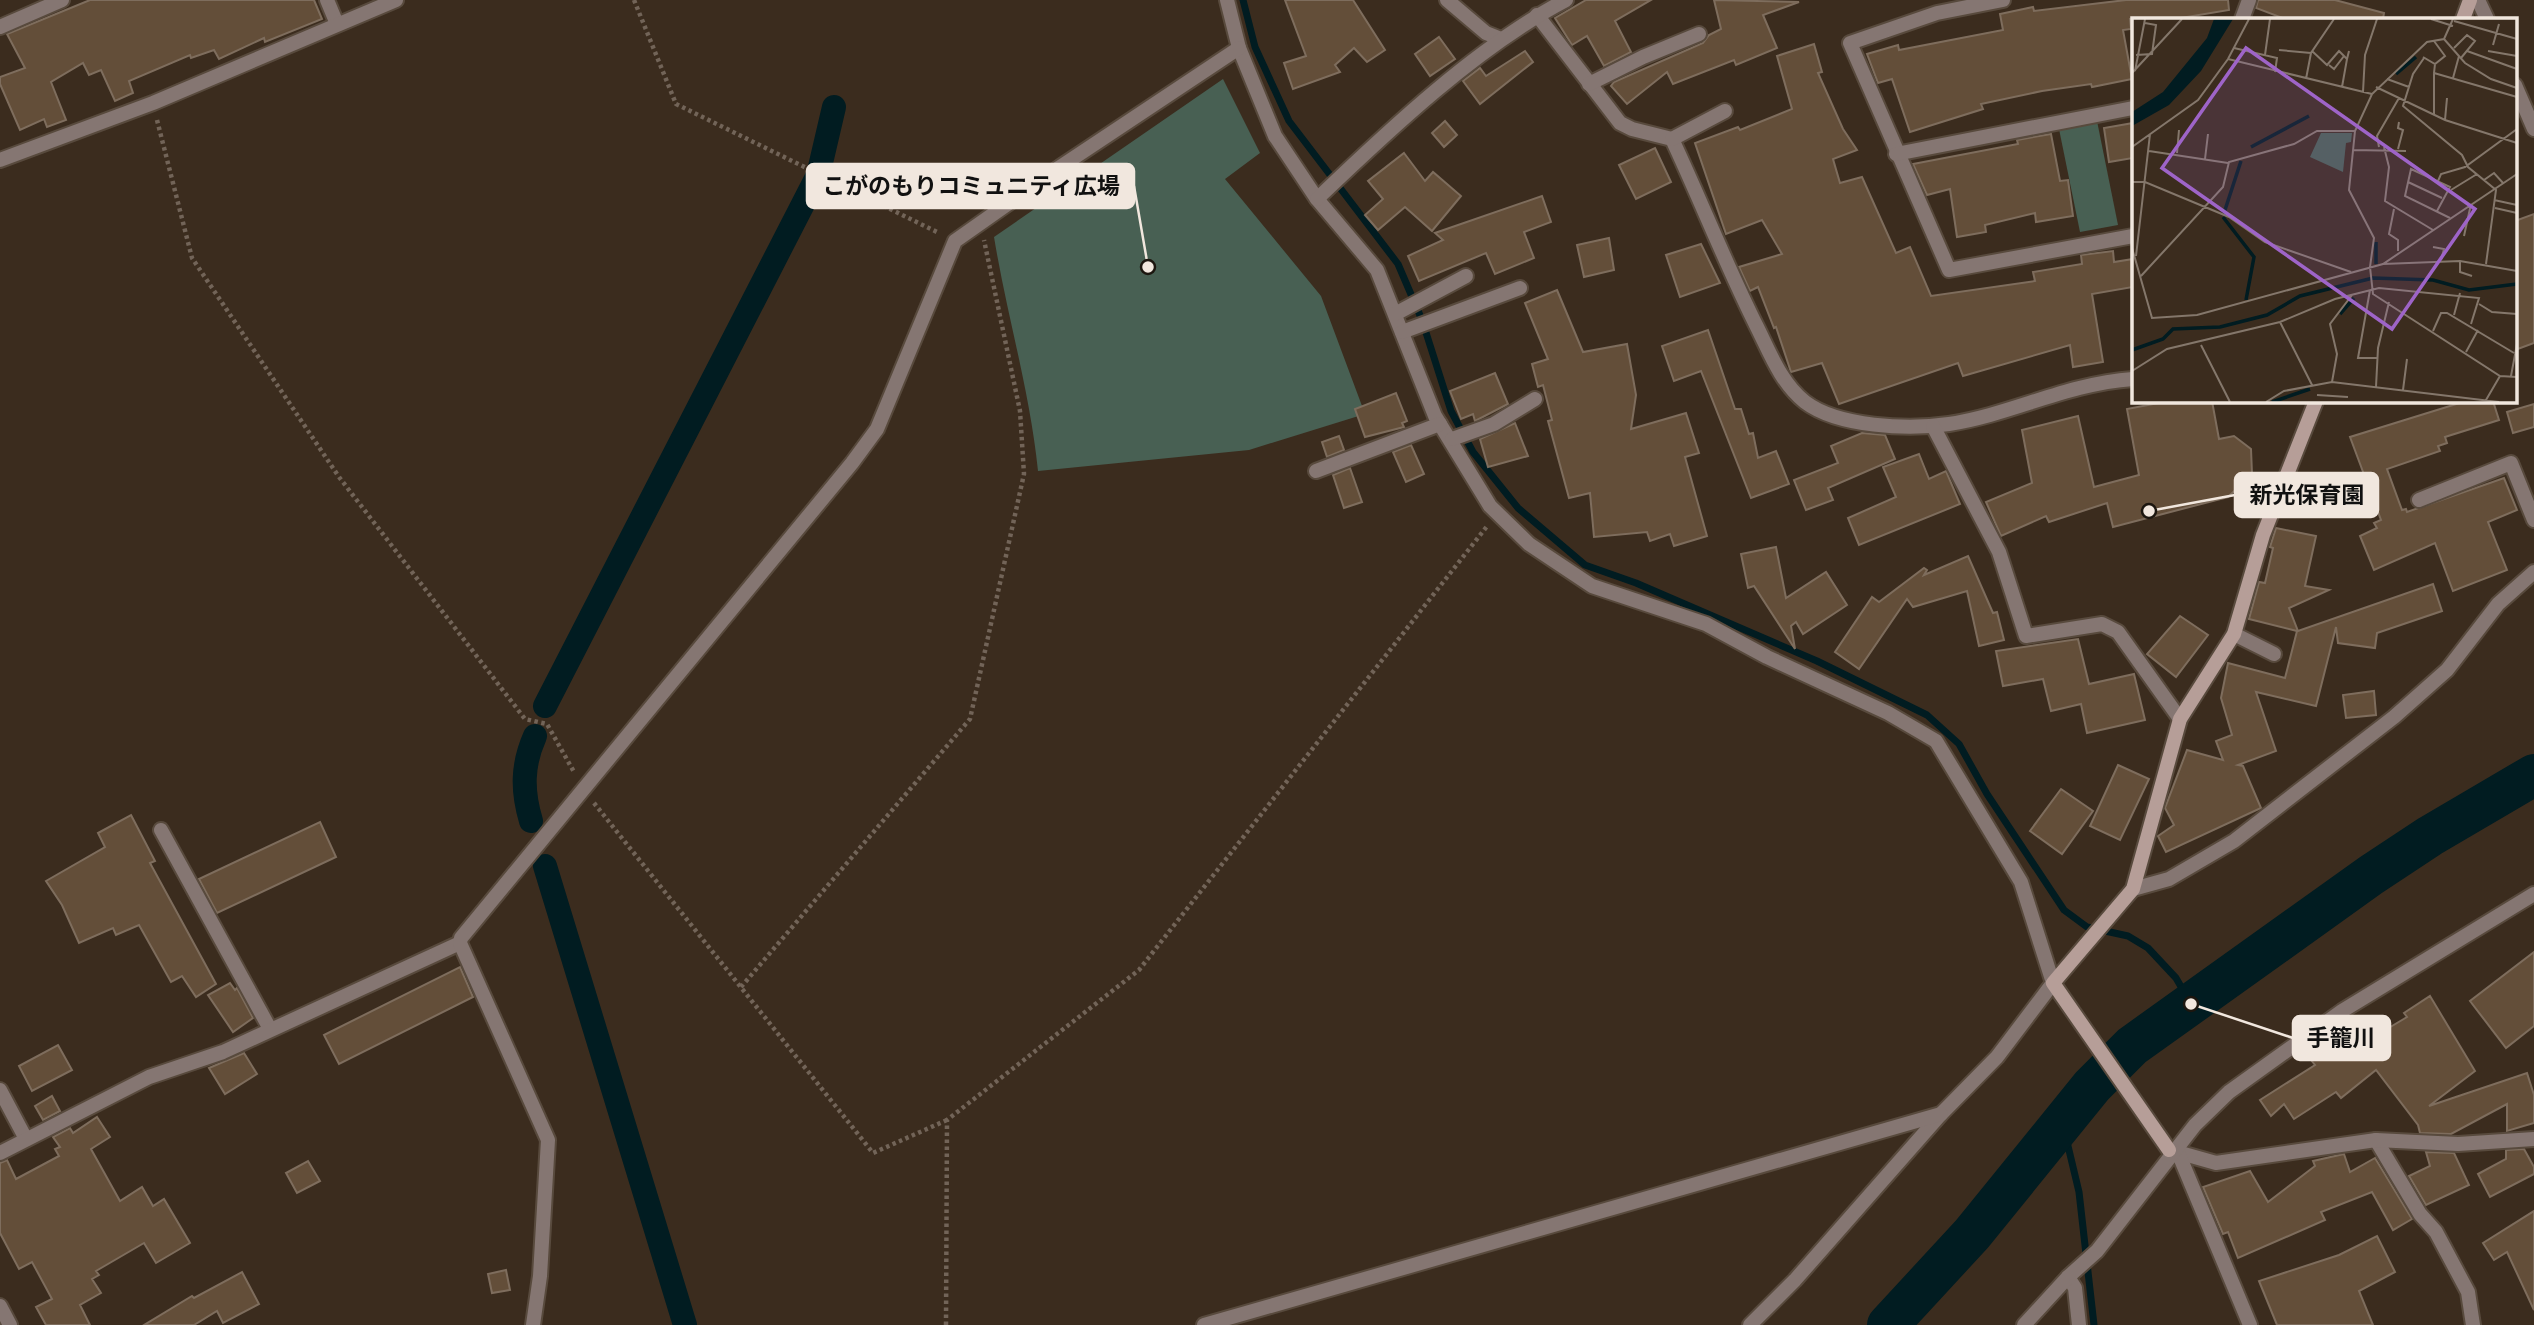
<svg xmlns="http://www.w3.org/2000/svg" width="2534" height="1325" font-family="'IBM Plex Sans','Noto Sans JP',sans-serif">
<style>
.green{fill:#486053}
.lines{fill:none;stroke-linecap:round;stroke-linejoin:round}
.stream{stroke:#011c21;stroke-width:7}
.canal{stroke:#011c21;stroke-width:24}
.river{stroke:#011c21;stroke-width:42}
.building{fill:#634e39;stroke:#7e6d5d;stroke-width:2}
.street-casing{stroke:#584a3d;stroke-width:18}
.secondary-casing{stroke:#584a3d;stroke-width:18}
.path{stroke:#726458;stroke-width:4.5;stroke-dasharray:3.5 3.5;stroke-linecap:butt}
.street{stroke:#857672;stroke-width:14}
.secondary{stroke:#b69e98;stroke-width:14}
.inset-river{fill:none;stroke:#011c21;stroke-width:3.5}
.inset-road{fill:none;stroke:#84776b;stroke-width:2}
.view{fill:#9e64c8;fill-opacity:0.15;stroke:#9e64c8;stroke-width:3.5}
.inset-edge{fill:none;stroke:#f1e7de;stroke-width:3.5}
.leader{fill:none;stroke:#f1e7de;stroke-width:2.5}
.callout-dot{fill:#f1e7de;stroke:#1c160f;stroke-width:2.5}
.callout{fill:#f1e7de;stroke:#f1e7de;stroke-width:2.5}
.callout-label{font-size:23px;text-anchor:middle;font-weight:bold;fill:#111}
</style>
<rect width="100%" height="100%" fill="#3b2c1e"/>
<g class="green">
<path d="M 1223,79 L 1260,153 L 1225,179 L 1321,296 L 1365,414 L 1249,450 L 1038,471 C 1030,392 1007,316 994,237 Z"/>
<polygon points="2097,121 2118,225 2080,232 2059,129"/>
</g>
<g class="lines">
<g class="stream">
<polyline points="1243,0 1255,47 1289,121 1398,264 1422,320 1451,411 1473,452 1518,508 1585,565 1636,583 1817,661 1927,715 1959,744 1987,794 2064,910 2087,927 2128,936 2148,948 2176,978 2191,1004"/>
<polyline points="2063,1125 2079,1192 2094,1325"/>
</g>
<g class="canal">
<polyline points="820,167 834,107"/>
<polyline points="545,706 818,175"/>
<path d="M 531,821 C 522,791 522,765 535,736"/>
<polyline points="545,866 685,1325"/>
</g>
<polyline class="river" points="1888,1325 1972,1234 2092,1086 2132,1046 2371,875 2430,836 2534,775"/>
</g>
<g class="building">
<polygon points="90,0 314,0 322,19 265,42 264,38 219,59 214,50 191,58 190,55 129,81 133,93 115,101 101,70 89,75 83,63 51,82 66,120 47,127 44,119 20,130 0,84 0,77 25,68 7,34"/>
<polygon points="1285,0 1353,0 1385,50 1367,62 1354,48 1335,65 1340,72 1293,89 1284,63 1306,56"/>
<polygon points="1586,0 1651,0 1615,21 1631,52 1604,66 1587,36 1572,45 1555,18"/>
<polygon points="1714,0 1799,2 1763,15 1777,48 1736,65 1734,60 1673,84 1667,72 1627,104 1611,86 1614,82 1703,43 1709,35 1721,29"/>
<polygon points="2126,0 2228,0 2229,10 2175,19 2130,19 2131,29 2123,30 2132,79 2092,87 2091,84 2042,91 1981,104 1983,109 1910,132 1892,79 1878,83 1867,54 1898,45 1899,50 2003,30 2000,14 2033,7 2034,11"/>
<polygon points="2258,0 2335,0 2384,13 2383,19 2285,19 2256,8"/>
<polygon points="1439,37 1455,59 1430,76 1415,54"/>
<polygon points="1814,44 1822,72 1818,73 1843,129 1857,150 1833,159 1840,183 1862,177 1896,253 1910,247 1931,296 2035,281 2033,272 2082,264 2081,255 2113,251 2114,262 2133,259 2133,287 2092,294 2103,362 2073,367 2070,345 1963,376 1958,363 1839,404 1822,363 1791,372 1776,327 1774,328 1758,287 1750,291 1739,267 1782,254 1762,220 1726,234 1695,143 1738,127 1740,130 1792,109 1777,56"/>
<polygon points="1525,51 1533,62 1480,104 1463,81 1480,68 1486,76"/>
<polygon points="1445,121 1457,135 1444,147 1432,133"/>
<polygon points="2133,123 2133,158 2109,162 2104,128"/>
<polygon points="2051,134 2060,181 2068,180 2073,216 2036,222 2035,213 1985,225 1986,232 1957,237 1950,189 1927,195 1913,164 2018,144 2017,140"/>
<polygon points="1655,148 1671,182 1636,199 1619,165"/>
<polygon points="1404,153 1425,181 1433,172 1461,196 1432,231 1405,207 1378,230 1365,215 1383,199 1368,181"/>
<polygon points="1542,196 1551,222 1524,232 1534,258 1495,274 1486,253 1419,281 1408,256 1443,240 1435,233"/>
<polygon points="2534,214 2534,343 2515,350 2515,221"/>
<polygon points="1609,238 1614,270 1584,277 1577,245"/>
<polygon points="1701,244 1720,283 1680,297 1666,255"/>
<polygon points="1557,290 1583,352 1627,344 1636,395 1631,429 1686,413 1699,453 1685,457 1707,536 1674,546 1670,534 1650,541 1647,532 1594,537 1590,493 1569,498 1548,421 1552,420 1543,385 1538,387 1532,364 1548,359 1525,303"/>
<polygon points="1708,330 1735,409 1741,409 1749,434 1753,433 1758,458 1776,451 1789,484 1751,498 1701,371 1674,381 1662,346"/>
<polygon points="1495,373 1508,404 1475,421 1473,414 1461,419 1450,391"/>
<polygon points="1396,393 1407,421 1402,423 1404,427 1365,437 1355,409"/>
<polygon points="2169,401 2212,401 2219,439 2234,436 2251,449 2252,474 2228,497 2113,527 2107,503 2049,522 2046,516 2001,536 1986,502 2032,483 2022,430 2078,416 2094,487 2139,475 2127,409"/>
<polygon points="2466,401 2493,401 2499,420 2445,437 2447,443 2438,446 2440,451 2387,469 2402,510 2406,509 2407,512 2504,478 2517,510 2488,522 2507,570 2453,591 2435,543 2374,570 2360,536 2377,528 2374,523 2381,520 2350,437"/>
<polygon points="2534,404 2534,427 2513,433 2507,412"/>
<polygon points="1515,423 1528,456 1488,467 1480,439"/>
<polygon points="1862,433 1885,435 1895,459 1828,488 1833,500 1806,510 1794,480 1838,463 1831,446"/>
<polygon points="1339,436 1344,450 1327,457 1322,442"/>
<polygon points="1411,445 1424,474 1406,482 1393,452"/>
<polygon points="1919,454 1929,479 1946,471 1960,504 1859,545 1848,518 1896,497 1883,467"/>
<polygon points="1350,468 1362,502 1344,508 1333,475"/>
<polygon points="2276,528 2316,536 2305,586 2329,590 2289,608 2298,631 2433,584 2442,611 2377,633 2375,648 2338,643 2336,627 2316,706 2256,692 2276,751 2238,765 2243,766 2261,808 2166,852 2158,836 2174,825 2165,808 2187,750 2223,760 2216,741 2232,735 2221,698 2228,663 2285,678 2297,631 2249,619 2259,582 2265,583 2273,548 2270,547"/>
<polygon points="1776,547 1786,598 1826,572 1847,605 1803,634 1796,622 1791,626 1795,649 1754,586 1748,588 1741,554"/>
<polygon points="1968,556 1993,613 1997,612 2004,640 1979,646 1967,591 1913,607 1907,599 1859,669 1835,652 1872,597 1879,602 1924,568 1927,570 1924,575"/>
<polygon points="2180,616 2208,635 2176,677 2147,654"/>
<polygon points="2078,639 2089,684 2134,674 2145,720 2087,733 2081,704 2051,711 2043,679 2003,686 1996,651"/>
<polygon points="2374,691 2376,715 2346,718 2343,695"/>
<polygon points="2118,765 2149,779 2120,840 2090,826"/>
<polygon points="2061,789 2093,811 2062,854 2030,831"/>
<polygon points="131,815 155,861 150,863 216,984 196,997 182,976 171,982 139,925 116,935 113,928 79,943 62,905 46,881 105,847 98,833"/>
<polygon points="320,822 336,857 217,913 199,879"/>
<polygon points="2534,952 2534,1026 2506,1048 2470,1001"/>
<polygon points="460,967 473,997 339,1064 324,1035"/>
<polygon points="230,983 235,990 237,988 253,1018 233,1032 208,995"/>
<polygon points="2430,996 2475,1071 2429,1106 2527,1073 2534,1095 2534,1123 2507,1131 2507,1104 2451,1134 2420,1133 2418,1125 2376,1070 2341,1098 2336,1092 2294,1119 2284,1104 2271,1116 2260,1100 2315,1065 2311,1060 2340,1038 2350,1051 2407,1017 2404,1013"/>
<polygon points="58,1045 72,1070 32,1091 19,1066"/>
<polygon points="244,1053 257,1074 225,1094 209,1068"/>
<polygon points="52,1096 60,1111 43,1120 35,1106"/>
<polygon points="97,1117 110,1137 91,1149 120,1201 142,1187 153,1206 164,1199 190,1243 156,1263 144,1243 96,1271 99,1275 92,1279 101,1293 80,1305 90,1325 46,1325 36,1307 52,1299 32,1262 19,1269 0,1233 0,1163 7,1160 16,1179 59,1156 55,1149 60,1147 53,1137 70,1128 73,1133"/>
<polygon points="2524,1149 2534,1167 2534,1174 2490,1197 2478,1174 2506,1159 2506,1150"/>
<polygon points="2426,1152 2454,1153 2469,1185 2426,1205 2409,1176 2430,1166"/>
<polygon points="2344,1154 2350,1172 2375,1158 2412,1219 2393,1230 2372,1192 2321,1212 2325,1220 2238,1258 2228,1232 2223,1234 2203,1187 2250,1171 2268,1202 2315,1166 2313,1161"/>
<polygon points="308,1161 320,1181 297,1193 286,1173"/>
<polygon points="2534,1211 2534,1310 2507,1252 2494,1260 2483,1243"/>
<polygon points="2377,1236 2395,1272 2359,1291 2373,1325 2277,1325 2259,1281 2339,1255"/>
<polygon points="506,1270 510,1290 492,1293 488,1274"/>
<polygon points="242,1272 259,1304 223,1323 217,1311 194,1325 144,1325 192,1296 194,1298"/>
</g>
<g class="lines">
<defs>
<g id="street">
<polyline points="327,0 337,24"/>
<polyline points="1227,0 1239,48 1275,136 1317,199 1377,270 1435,416 1490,506 1529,544 1592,586 1706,624 1767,657 1888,713 1936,741 2021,882 2053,983 1997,1057 1941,1114 1795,1280 1750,1325"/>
<polyline points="1447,0 1486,33 1501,39"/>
<polyline points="2003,0 1937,13 1850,43 1949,270 2133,236"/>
<polyline points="2478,0 2487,19"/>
<path d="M 1537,15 L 1620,123 L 1632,129 L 1672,139 C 1701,201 1726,265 1757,327 C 1770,353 1781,383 1805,402 C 1838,427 1908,430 1949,424 C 2013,414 2065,384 2133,379"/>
<polyline points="2242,19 2249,0"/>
<polyline points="0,27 62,0"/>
<polyline points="1589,84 1643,57 1699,34"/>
<polyline points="2515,85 2534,129"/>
<polyline points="1672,139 1725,111"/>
<polyline points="1896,154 2133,108"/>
<polyline points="0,160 153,103 396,0"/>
<path d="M 1317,199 C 1389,130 1478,46 1566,0"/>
<polyline points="1395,314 1466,276"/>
<polyline points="1402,332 1520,288"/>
<polyline points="1933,426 1999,552 2026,636 2102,624 2118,632 2180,719"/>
<polyline points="1452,439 1494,424 1535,399"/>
<polyline points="1316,471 1440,424"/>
<polyline points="2419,500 2511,463 2534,520"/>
<polyline points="2234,634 2274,654"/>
<polyline points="161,830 270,1029"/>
<polyline points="2133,889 2169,879 2234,841 2394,717 2447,670 2498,604 2534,572"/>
<polyline points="0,1090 26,1139"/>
<polyline points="2376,1140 2420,1214 2436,1232 2468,1292 2473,1325"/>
<polyline points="2170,1150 2216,1163 2376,1140 2458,1144 2534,1139"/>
<polyline points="2177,1150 2250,1325"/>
<polyline points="0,1153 149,1077 223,1052 460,943"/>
<polyline points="2068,1277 2075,1288 2079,1325"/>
<polyline points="0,1306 10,1325"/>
<polyline points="533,1325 540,1276 548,1140 460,943 461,938 852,463 877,429 955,241 1060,167 1239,48"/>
<polyline points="1204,1325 1941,1114"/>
<polyline points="2024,1325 2068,1277 2097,1251 2195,1125 2229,1092 2342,1011 2534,894"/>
</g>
<g id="secondary">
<polyline points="2463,19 2470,0"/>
<polyline points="2169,1150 2053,983 2133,889 2180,719 2234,634 2263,535 2316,401"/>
</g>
</defs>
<use href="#street" class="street-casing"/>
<use href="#secondary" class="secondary-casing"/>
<g class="path">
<polyline points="634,0 676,104 939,233"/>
<polyline points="157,120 192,258 339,477 525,719 547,724 574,772"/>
<polyline points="594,803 873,1153 947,1120"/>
<polyline points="741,987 970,719 1024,474 1020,411 984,240"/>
<polyline points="946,1325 947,1120 1139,970 1488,525"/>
</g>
<use href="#street" class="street"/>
<use href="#secondary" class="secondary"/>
</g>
<g transform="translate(2132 18)">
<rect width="385" height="385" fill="#3b2c1e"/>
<path d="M 189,115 L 220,115 L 219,124 L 214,125 L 211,154 L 178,139 Z" fill="#486053"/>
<path d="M 82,1 L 101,1 L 69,53 L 37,87 L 0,108 L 0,94 L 31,74 L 75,20 Z" fill="#011c21"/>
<path class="inset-river" d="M 264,56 L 284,39M 119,129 L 177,98M 92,195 L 109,143M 91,199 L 122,239 L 114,282M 244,224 L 244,246M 208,296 L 222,280M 0,332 L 31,321 L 41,311 L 88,309 L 135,297 L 168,278 L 241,260 L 301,262 L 337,272 L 385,266M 140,384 L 178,371"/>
<path class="inset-road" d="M 299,1 L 321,8M 321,1 L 312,21 L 295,24 L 240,76 L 223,113 L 217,172 L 242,220 L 238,249 L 241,276 L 368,358 L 385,359M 322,3 L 385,21M 312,21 L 333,45 L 359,61 L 385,70M 361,27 L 367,6M 102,30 L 145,40 L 143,54M 322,30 L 335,17 L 343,23 L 329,40M 147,32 L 179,35M 180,33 L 195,47 L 207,33 L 215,41 L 217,33M 335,33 L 385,51M 356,33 L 385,38M 4,37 L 20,36 L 24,7 L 13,5M 133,37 L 138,1M 291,39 L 303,46 L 313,38 L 302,23M 292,40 L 281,56 L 271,88 L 330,137 L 336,149 L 364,172 L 354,246M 96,41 L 240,76M 303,46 L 302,55 L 385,79M 197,47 L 202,51 L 212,38M 3,53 L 13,1M 0,55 L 50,1M 321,60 L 327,38M 174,61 L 179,35 L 202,1M 255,61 L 277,69M 210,69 L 215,41M 244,69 L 313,102 L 385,125M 231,74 L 233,37 L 245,1M 302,96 L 302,55M 313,102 L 315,80M 0,129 L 66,82 L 96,41 L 117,1M 247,129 L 245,118 L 267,80M 252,129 L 257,149 L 253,183 L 301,212M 266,131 L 271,112 L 266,110 L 267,104M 221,132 L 274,133M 17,133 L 96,145M 45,135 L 47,112M 73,141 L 76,116M 352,162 L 362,155 L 371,165M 306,163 L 309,156 L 333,149 L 385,111M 0,164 L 13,164 L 97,199 L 133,224 L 219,254M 276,164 L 310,180M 319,172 L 345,156M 362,182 L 385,187M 363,190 L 385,195M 262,191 L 257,216 L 266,222 L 266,233M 305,193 L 318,169 L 279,151 L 273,178 L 318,200M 332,218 L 339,186M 301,229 L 312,231 L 309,242M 0,230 L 20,300 L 65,297 L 251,246 L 385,156M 4,238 L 18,116M 328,243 L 328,254 L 340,258M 251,246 L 328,243 L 385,253M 9,258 L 91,169 L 97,144 L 162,126 L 185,113 L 223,113M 238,272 L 226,340 L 245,340M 347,286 L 360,294 L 385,296M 322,297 L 328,275M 148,304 L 180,367M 301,313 L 309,295 L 315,295 L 382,335M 69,327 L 98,384M 334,334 L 346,312M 0,353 L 35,331 L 148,304 L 203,281 L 247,270 L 347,280 L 339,306M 379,358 L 385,326M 200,364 L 205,336 L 198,306 L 220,277M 244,369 L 246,330 L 257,284M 271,372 L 275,341M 185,377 L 216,379M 354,382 L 368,358M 134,384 L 152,373 L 200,364 L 367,384"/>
<path class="view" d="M 114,30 L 343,191 L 260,311 L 30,150 Z"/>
<rect width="385" height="385" class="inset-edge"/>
</g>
<path class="leader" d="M1148 267L1134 186M2149 511L2235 495M2191 1004L2293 1038"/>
<g class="callout-dot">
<circle cx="1148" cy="267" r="7"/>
<circle cx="2149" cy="511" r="7"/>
<circle cx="2191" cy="1004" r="7"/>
</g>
<g class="callout">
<rect x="807" y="164" width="327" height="44" rx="7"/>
<rect x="2235" y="473" width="143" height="44" rx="7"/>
<rect x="2293" y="1016" width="97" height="44" rx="7"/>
</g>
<g class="callout-label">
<text x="971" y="194">こがのもりコミュニティ広場</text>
<text x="2307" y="503">新光保育園</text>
<text x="2341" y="1046">手籠川</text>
</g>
</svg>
